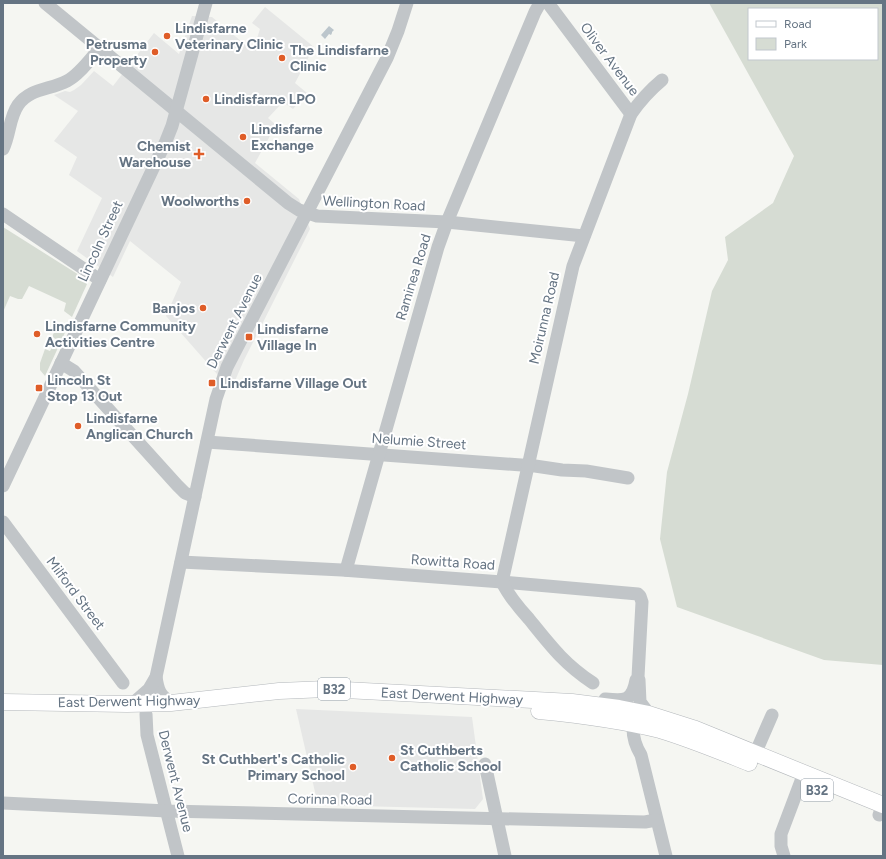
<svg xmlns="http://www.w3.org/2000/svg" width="886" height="859" font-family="Figtree,sans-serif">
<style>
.built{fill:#e6e7e6}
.green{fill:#d6dcd3;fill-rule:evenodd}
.water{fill:#bcc6cc}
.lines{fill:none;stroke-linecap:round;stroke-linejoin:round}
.major-casing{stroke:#b4b8bc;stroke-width:17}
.minor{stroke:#c1c5c8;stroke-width:13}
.major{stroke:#fff;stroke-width:16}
.poi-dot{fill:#df5d28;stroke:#fff;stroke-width:1.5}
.labels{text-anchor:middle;stroke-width:4;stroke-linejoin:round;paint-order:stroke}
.shield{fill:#fff;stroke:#939ea8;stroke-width:1}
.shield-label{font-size:13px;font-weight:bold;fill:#657483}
.poi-label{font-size:14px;font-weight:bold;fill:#657483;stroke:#fff;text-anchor:start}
.street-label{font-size:14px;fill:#657483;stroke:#fff}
</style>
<rect width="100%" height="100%" fill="#f5f6f2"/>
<g class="built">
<polygon points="265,7 314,47 295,83 307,93 293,109 283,102 268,118 276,125 255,163 299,199 310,229 244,360 231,390 166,316 181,282 130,241 113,277 77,251 102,198 69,175 77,157 54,141 78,111 54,95 65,91 70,92 74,90 81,85 94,71 113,86 154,33 179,54 192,16 212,17 253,51 260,29 252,23"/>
<polygon points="296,709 472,717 483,799 475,809 318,805"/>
</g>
<g class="green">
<path d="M 709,3 L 883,3 L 883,665 L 824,660 L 677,607 L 660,539 L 667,472 L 688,394 L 712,291 L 728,260 L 725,237 L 773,203 L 794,156 ZM 749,9 L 877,9 L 877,59 L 749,59 Z"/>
<polygon points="3,227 87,280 87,284 72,317 64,311 66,303 29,286 22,299 18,299 10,296 3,312"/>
<polygon points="59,322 68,326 45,376 40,370 40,363 45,349 50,351 56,339 52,337"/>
</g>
<polygon class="water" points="329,26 334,30 332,32 332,33 331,35 329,34 325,39 321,35"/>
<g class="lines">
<defs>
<g id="major">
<polyline points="3,702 127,704 171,703 279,691 326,689 572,702 619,708 649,714 693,728 883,805"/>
<path d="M 539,711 C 580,715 620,720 660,730 C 690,739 719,751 749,763"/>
</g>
</defs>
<use href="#major" class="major-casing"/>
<g class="minor">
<polyline points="45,3 288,203 299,210 317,216 447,222 584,236"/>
<polyline points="548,3 631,114"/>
<path d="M 3,149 C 10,135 9,118 18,105 C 30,88 50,90 67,81 C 80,74 90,59 100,48"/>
<polyline points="3,214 100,280"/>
<polyline points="61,363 74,371 177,485 185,493 195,497"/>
<polyline points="207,442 535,466 562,470 586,471 628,478"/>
<polyline points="3,486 166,141 172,126 206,3"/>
<polyline points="3,522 123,683"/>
<polyline points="181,562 342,570 502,582 638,594 640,596 642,602 638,677 639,680 640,702 649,714"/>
<polyline points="346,570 438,247 447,222 535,12 540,3"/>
<path d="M 156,677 C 158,691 160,695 171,703"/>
<path d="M 593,683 C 564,664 550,645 529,619 C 518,607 509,596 502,582 L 573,266 L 631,114 C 640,101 650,90 662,80"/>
<path d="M 605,699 C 624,701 632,702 636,680"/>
<polyline points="132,704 149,689 156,677 216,399 227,367 387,58 398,31 407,3"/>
<polyline points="146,714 147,735 178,856"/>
<path d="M 635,715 C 631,729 633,742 641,755 L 666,856"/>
<polyline points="752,761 772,715"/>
<polyline points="485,764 505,856"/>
<polyline points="3,803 167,811 645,822 656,820"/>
<polyline points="879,815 883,804"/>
<polyline points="784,856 781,846 781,834 804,773"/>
</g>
<use href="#major" class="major"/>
</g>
<g class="poi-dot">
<circle cx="167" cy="36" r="4"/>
<circle cx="155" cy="52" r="4"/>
<circle cx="282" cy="58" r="4"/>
<circle cx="206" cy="99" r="4"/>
<circle cx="243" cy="137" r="4"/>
<path d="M197 148h4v4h4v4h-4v4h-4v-4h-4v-4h4z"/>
<circle cx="247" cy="201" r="4"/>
<circle cx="203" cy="308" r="4"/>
<circle cx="37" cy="334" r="4"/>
<rect x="245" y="333" width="8" height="8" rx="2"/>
<rect x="208" y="379" width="8" height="8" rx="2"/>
<rect x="35" y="384" width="8" height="8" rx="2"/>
<circle cx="78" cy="426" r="4"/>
<circle cx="392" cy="758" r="4"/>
<circle cx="353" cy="767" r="4"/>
</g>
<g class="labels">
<g class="shield">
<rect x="318" y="678" width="32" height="22" rx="3"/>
<rect x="801" y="779" width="32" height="22" rx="3"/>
</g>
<g class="shield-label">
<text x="334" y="694">B32</text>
<text x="817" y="795">B32</text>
</g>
<g class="poi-label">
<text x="175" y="33">Lindisfarne<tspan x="175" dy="16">Veterinary Clinic</tspan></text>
<text x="147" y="49" text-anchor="end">Petrusma<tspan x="147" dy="16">Property</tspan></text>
<text x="290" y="55">The Lindisfarne<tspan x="290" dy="16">Clinic</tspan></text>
<text x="214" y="104">Lindisfarne LPO</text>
<text x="251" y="134">Lindisfarne<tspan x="251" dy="16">Exchange</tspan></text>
<text x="191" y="151" text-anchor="end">Chemist<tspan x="191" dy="16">Warehouse</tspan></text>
<text x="239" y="206" text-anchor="end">Woolworths</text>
<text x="195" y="313" text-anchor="end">Banjos</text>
<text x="45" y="331">Lindisfarne Community<tspan x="45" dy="16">Activities Centre</tspan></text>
<text x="257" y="334">Lindisfarne<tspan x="257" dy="16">Village In</tspan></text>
<text x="47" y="385">Lincoln St<tspan x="47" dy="16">Stop 13 Out</tspan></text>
<text x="220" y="388">Lindisfarne Village Out</text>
<text x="86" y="423">Lindisfarne<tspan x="86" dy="16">Anglican Church</tspan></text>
<text x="400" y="755">St Cuthberts<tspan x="400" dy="16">Catholic School</tspan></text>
<text x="345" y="764" text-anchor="end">St Cuthbert's Catholic<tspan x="345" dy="16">Primary School</tspan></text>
</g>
<g class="street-label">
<text transform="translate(610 59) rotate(53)" y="5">Oliver Avenue</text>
<text transform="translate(374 203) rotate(3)" y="5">Wellington Road</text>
<text transform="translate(100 241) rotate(-65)" y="5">Lincoln Street</text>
<text transform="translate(413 277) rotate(-73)" y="5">Raminea Road</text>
<text transform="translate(544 318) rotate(-77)" y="5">Moirunna Road</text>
<text transform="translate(234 321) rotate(-63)" y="5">Derwent Avenue</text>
<text transform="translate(419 441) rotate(4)" y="5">Nelumie Street</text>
<text transform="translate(453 562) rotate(4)" y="5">Rowitta Road</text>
<text transform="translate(76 593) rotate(53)" y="5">Milford Street</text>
<text transform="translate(452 696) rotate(3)" y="5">East Derwent Highway</text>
<text transform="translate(129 701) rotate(-1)" y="5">East Derwent Highway</text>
<text transform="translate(176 781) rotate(76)" y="5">Derwent Avenue</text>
<text transform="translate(330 799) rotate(1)" y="5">Corinna Road</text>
</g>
</g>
<rect width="886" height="859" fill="none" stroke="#657483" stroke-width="8"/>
<rect x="748" y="8" width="130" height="52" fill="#ffffff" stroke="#c1c7cd"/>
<rect x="756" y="21" width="20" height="6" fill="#ffffff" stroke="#c1c7cd"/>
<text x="784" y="28" font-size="12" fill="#657483">Road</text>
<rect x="756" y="38" width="20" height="12" fill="#d6dcd3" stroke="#c1c7cd"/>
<text x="784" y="48" font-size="12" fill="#657483">Park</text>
</svg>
